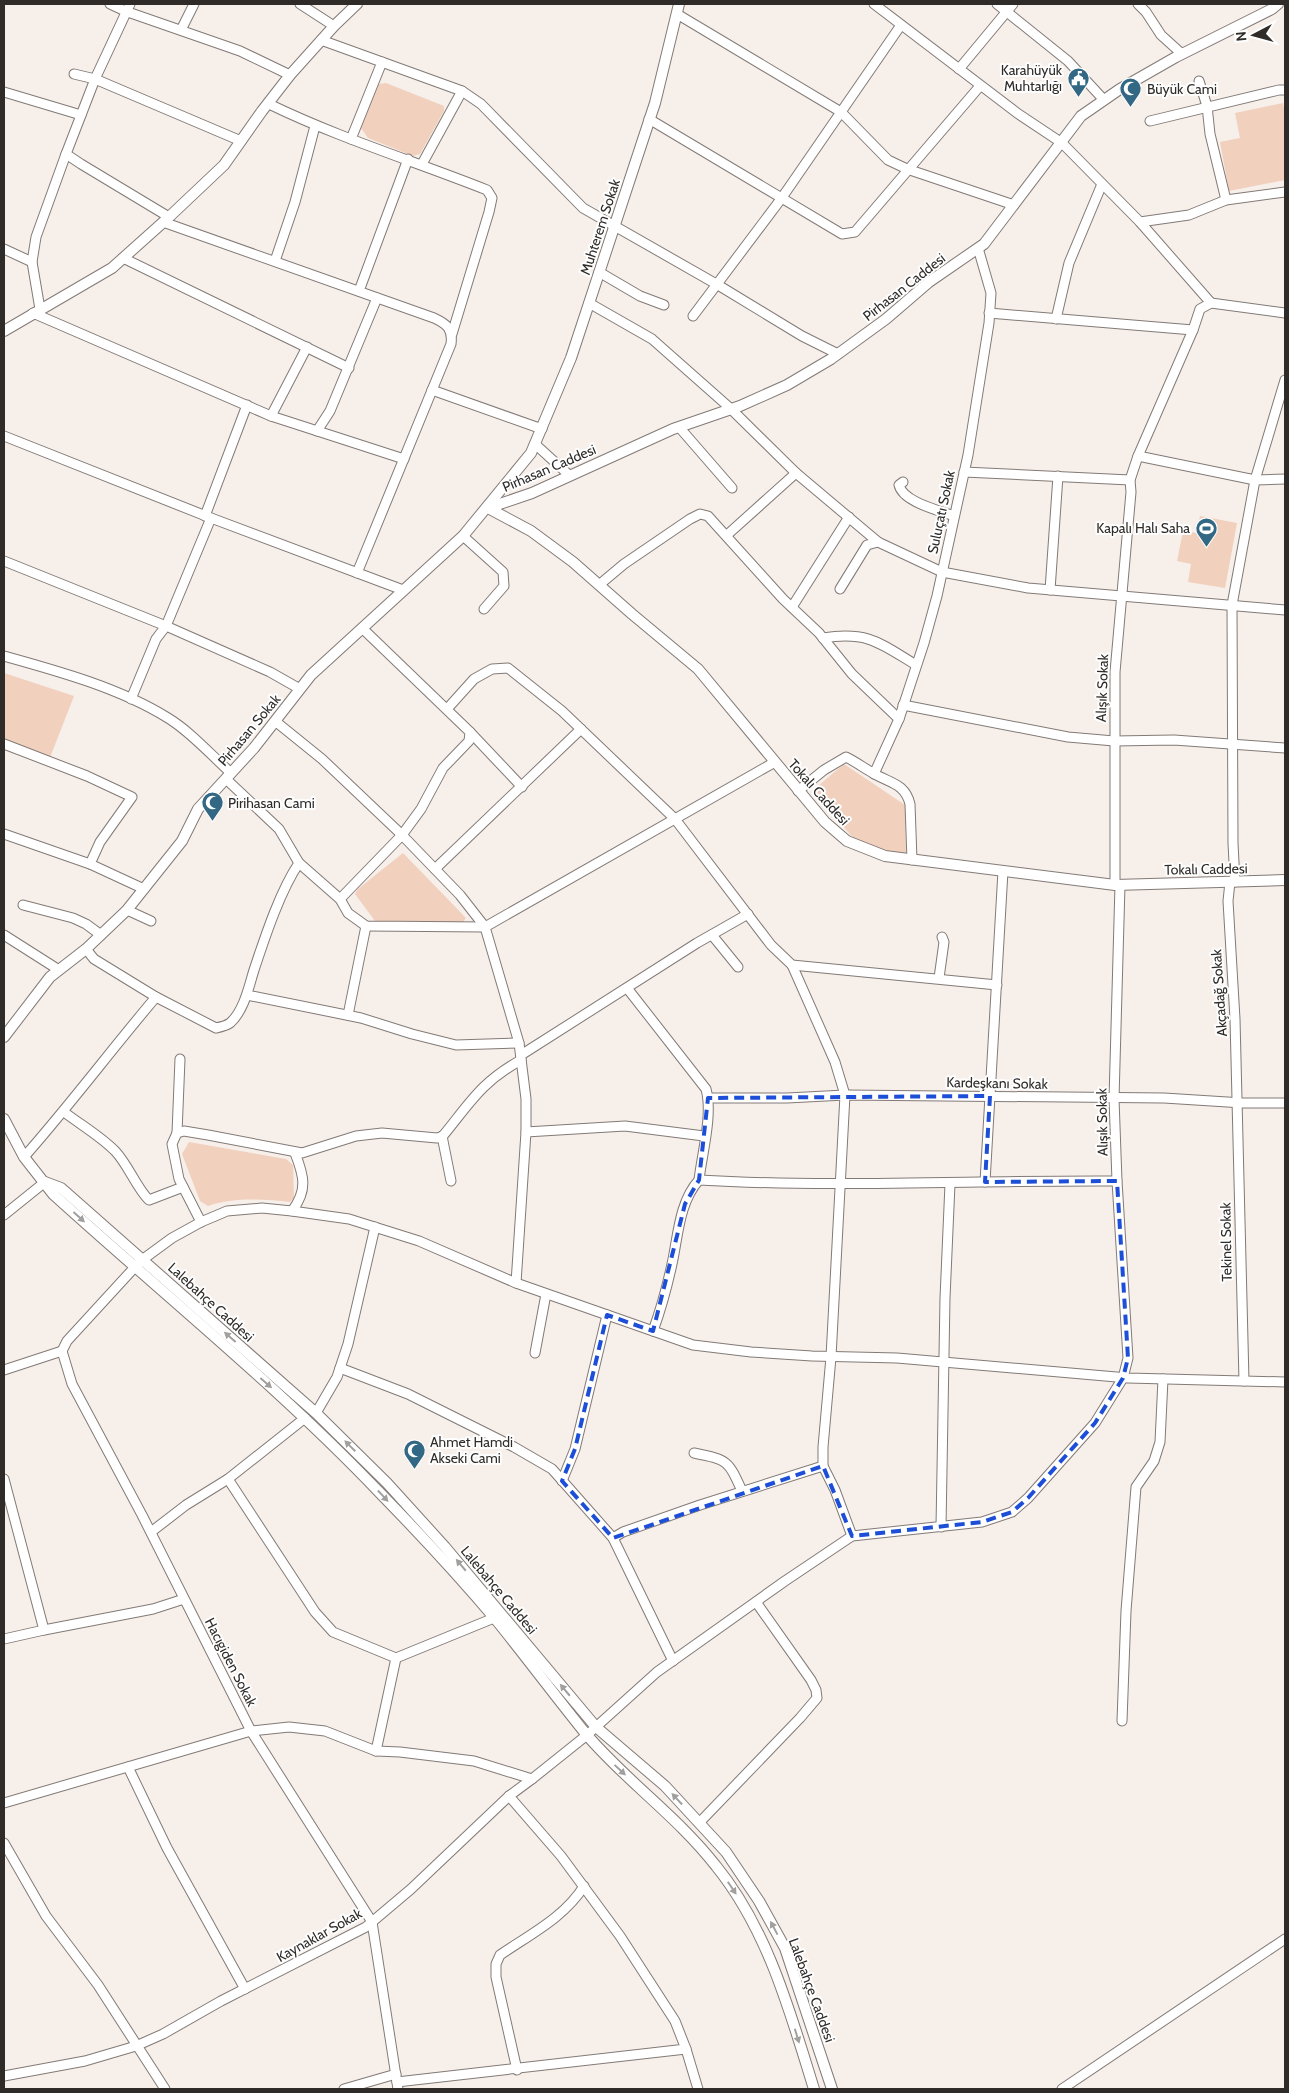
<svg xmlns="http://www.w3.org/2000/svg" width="1289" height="2093" font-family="Cabin,sans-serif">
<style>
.green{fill:#f1d0bd}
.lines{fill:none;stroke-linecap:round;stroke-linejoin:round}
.minor-casing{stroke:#827a76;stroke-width:11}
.tertiary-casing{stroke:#827a76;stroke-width:12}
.minor{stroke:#fff;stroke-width:9}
.tertiary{stroke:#fff;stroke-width:10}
.oneway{fill:#a1a09f}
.marked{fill:none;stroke:#1d4ed8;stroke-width:4;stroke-dasharray:10 6;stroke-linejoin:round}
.labels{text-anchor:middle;stroke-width:4;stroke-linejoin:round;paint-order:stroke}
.poi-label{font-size:14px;fill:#2e2b29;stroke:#fefefe;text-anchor:start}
.street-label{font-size:14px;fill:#2e2b29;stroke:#fefefe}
</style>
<rect width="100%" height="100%" fill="#f7efea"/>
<g class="green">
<polygon points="386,83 444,106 444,111 420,154 413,156 368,138 361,128 379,84"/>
<polygon points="1283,103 1285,114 1285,180 1229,191 1220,142 1240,138 1235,113"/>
<polygon points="1200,516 1237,523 1225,588 1188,582 1191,564 1177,561 1183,531 1197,533"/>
<polygon points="4,673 74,696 49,760 4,743"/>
<polygon points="844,764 905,805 906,853 881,851 855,840 812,791"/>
<polygon points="403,853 466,918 462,923 381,923 375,921 355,894 358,889"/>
<path d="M 189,1142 L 286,1159 L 293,1165 L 294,1198 L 290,1202 C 264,1199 233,1197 208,1206 L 200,1201 L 182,1154 Z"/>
</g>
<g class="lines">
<defs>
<g id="minor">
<polyline points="110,4 125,11 240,51 290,75"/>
<polyline points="130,4 95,79 66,154 81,164 169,217"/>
<polyline points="300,4 334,26"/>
<polyline points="874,4 1017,113 1062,143 1140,222 1211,303"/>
<polyline points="997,4 1068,61 1104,100"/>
<polyline points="1138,4 1146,12 1161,35 1182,54"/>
<polyline points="677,14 841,112 888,160 907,169 1014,205"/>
<polyline points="181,30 194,4"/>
<polyline points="321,40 462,91 481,104 583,208 718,285 802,336 838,354"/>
<polyline points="959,69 1013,4"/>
<polyline points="74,74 95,79 241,141"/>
<polyline points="1199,81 1207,106 1210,134 1226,200"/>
<polyline points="4,92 81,115"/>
<path d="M 269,104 C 339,138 414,161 487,190 L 492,198 L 489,212 L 452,334"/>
<polyline points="649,119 842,234 855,232 980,86"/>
<polyline points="1150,121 1279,90 1285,90"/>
<polyline points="351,139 382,62"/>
<polyline points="422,164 462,91"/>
<path d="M 163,222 L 434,318 C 447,324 453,329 451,344 L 357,573"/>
<polyline points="1140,222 1189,215 1226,200 1285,192"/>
<polyline points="4,249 32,262 40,309"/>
<polyline points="123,258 349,368"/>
<polyline points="275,261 295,202 315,126"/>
<polyline points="32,262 36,237 66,154"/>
<polyline points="599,272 640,296 664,305"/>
<polyline points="359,291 408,159"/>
<polyline points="589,303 652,339 730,408 796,473"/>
<polyline points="33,313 271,416 307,347"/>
<polyline points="989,313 1193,330"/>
<polyline points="693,316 781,199 901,25"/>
<polyline points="1056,319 1069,263 1102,184"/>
<polyline points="432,390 542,429"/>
<polyline points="271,416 404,459"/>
<polyline points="679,427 732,488"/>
<polyline points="317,431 330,411 377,298"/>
<polyline points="4,436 211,518 403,590"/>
<polyline points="535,444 569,475"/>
<polyline points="1138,456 1255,480 1285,479"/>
<polyline points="964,472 1130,480"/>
<path d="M 903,482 L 899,485 C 903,502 938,510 954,516"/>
<polyline points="205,516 247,405"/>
<polyline points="727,535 796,473 878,542"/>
<polyline points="463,536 503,572 504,586 484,609"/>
<polyline points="4,561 166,626 270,672 300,689"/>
<polyline points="599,585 624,564 690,519 700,514 708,516 783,599 819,633 852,674 899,719"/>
<polyline points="840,589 867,545 878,542 942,572 1028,588 1285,610"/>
<polyline points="1050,590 1058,476"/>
<polyline points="792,607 849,517"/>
<path d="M 823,638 C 868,631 880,643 916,665"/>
<path d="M 4,656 C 58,671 120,688 168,718 C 191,732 211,755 231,773"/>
<polyline points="131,699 156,639 166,626 211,518"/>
<polyline points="903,705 1068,737 1114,741 1174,740 1285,748"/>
<polyline points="447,709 474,679 492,669 508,668 562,711 675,819 771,945 792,965 997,985"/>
<polyline points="275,721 322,759 402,835 460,895 485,927 519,1043 526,1099 526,1132 516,1283"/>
<polyline points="470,732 522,787"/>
<polyline points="4,744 87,776 132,797 100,842 90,864"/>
<polyline points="874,774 899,719 924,643 937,596 968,455 989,323 991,293 978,248"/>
<polyline points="226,779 279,829 299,863 340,899 348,913 366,926 485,927 775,762"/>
<path d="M 798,791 L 824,770 L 846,757 C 856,762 864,768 873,773 C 889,783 905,783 910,804 L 912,860"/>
<polyline points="4,834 90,864 144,889"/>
<polyline points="435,869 581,729"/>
<polyline points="1230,882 1228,901 1235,1019 1244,1381"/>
<polyline points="1235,882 1233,843 1232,605 1255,480 1285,380"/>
<polyline points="1115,885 1115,672 1131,492 1130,480 1138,456 1193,330 1200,309 1211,303 1285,313"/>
<polyline points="340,899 402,835 421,809 443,768 469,741 470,732 362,628"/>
<polyline points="23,905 73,918 86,924 101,935"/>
<polyline points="127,910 151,921"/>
<polyline points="4,935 59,970"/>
<polyline points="712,935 738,967"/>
<path d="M 86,949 L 94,959 L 156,997 L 216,1028 C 221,1027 226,1026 230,1023 C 244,1011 249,986 254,970 C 265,937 280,891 299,863"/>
<polyline points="792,965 835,1062 845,1095 831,1357 823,1447 823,1466 835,1490 852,1536"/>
<polyline points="939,978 944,942 942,937"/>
<path d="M 627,988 L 706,1089 C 713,1115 702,1153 699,1180"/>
<polyline points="247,995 361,1018 412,1034 456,1045 519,1043"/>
<polyline points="348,1015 366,926"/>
<polyline points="521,1055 697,943 748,914"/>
<polyline points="708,1098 787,1098 845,1095 1164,1098 1243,1103 1285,1103"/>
<path d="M 64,1112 C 81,1125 102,1137 116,1152 C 128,1165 138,1190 149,1200 L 183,1187"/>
<polyline points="526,1132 625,1126 704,1136"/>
<polyline points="177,1133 180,1059"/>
<polyline points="442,1136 451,1181"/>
<path d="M 24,1157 C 70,1105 111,1050 156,997"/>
<path d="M 1117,1181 C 977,1180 838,1188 699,1180 C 679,1202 678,1237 672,1264 C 667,1287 661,1309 653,1331 L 693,1345 L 751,1352 L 812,1356 L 897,1358 L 1128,1378 L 1285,1382"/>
<polyline points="985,1182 1003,871"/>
<path d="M 292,1211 C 308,1190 304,1176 295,1153"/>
<polyline points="4,1215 45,1182"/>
<path d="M 201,1222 L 179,1179 L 172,1144 L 177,1133 L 184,1131 L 208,1135 L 302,1153 L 356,1136 L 382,1133 L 437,1138 L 442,1137 C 470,1103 481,1082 521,1060"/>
<polyline points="535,1353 546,1294"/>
<polyline points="340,1368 408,1394 514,1447 552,1469 613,1538 623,1532 700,1505 823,1466"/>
<polyline points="4,1370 62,1351"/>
<polyline points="316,1413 337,1377 348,1344 375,1227"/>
<path d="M 694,1453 C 728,1460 728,1460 742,1491"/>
<polyline points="4,1479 44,1630 4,1639"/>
<polyline points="228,1479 315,1612 333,1632 396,1658 376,1751"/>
<polyline points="562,1481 575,1449 607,1315"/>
<polyline points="941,1527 945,1298 950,1184"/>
<polyline points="151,1532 186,1505 228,1479 305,1418"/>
<polyline points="613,1538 673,1661"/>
<polyline points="44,1630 153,1609 184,1599"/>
<polyline points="396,1658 494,1618"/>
<polyline points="1122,1721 1126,1611 1136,1487 1154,1461 1160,1442 1163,1379"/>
<polyline points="128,1767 167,1848 245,1989"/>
<polyline points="4,1803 251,1731 289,1727 325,1731 376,1751 400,1752 474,1761 532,1779"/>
<polyline points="699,1823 800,1718 817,1698 816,1690 811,1680 756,1602"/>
<polyline points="4,1843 46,1916 98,1985 165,2089"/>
<polyline points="686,2049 698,2089"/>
<path d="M 517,2070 L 496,1977 L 496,1964 L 500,1955 C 529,1935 565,1917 584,1886"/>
<polyline points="4,2076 85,2061 136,2046 163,2034 221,2001 366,1927 411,1889 509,1796 532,1779 587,1735 657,1672 785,1581 852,1536 982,1522 1012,1512 1028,1498 1095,1423 1123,1378 1128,1358 1117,1181 1114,1099 1120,885"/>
<polyline points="397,2082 686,2049 675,2021 620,1936 561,1856 509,1796"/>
<polyline points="344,2089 396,2074"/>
<polyline points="398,2089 372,1922 251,1731 142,1515 72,1384 62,1351 67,1341 134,1268 142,1260 172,1238 201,1222 227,1211 262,1208 292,1211 349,1219 419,1241 516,1283 653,1331"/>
<polyline points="1062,2089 1285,1939"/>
</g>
<g id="tertiary">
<polyline points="4,331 112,268 169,217 224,165 262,111 290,75 334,26 357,4"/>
<polyline points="488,508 532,493 673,429 740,406 787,385 831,359 886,319 929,282 984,244 1081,116 1120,89 1176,57 1272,9 1278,4"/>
<polyline points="488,508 531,531 573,562 632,614 698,669 825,822 847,841 885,856 1115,885 1285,880"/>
<polyline points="4,1037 50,977 86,949 127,910 182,841 198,809 254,748 311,675 463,536 531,453 571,358 655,103 679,4"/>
<path d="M 4,1119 L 24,1157 L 53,1194 C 162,1293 278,1386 380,1493 C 420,1534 460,1577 497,1621 C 527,1658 556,1697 586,1734 C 626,1781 678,1817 716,1866 C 768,1930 790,2012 814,2089"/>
<polyline points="45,1182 61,1188 316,1413 387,1483 445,1547 596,1727 665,1786 726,1852 759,1901 785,1948 832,2089"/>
</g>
</defs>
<use href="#minor" class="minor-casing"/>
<use href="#tertiary" class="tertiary-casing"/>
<use href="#minor" class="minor"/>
<use href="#tertiary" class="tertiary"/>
</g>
<defs><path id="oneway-solid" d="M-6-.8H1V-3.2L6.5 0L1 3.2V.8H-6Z" transform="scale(1.25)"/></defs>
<g class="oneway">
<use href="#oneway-solid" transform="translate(79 1217) rotate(42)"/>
<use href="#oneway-solid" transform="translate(230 1337) rotate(-139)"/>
<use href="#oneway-solid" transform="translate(266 1383) rotate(41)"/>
<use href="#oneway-solid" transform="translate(350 1446) rotate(-135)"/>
<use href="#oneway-solid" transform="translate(383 1496) rotate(47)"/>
<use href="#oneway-solid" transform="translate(461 1565) rotate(-130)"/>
<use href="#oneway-solid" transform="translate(565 1690) rotate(-130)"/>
<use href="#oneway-solid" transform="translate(620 1770) rotate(43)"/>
<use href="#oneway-solid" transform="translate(677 1799) rotate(-133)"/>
<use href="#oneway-solid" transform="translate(732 1888) rotate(56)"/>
<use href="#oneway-solid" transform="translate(774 1928) rotate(-118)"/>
<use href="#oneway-solid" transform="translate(797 2036) rotate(73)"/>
</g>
<path class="marked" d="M 990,1096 L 985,1182 L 1117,1181 L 1128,1358 L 1123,1378 L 1095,1423 L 1028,1498 L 1012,1512 L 982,1522 L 852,1536 L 823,1466 L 613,1538 L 562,1481 L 575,1449 L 607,1315 L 653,1331 L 685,1204 L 699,1180 L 708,1098 Z"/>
<defs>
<symbol id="civic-pin" viewBox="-11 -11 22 30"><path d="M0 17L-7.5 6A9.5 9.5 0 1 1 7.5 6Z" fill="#336884" stroke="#fefefe"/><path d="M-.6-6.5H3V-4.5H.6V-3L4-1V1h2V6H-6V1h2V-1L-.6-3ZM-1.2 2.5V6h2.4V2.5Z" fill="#fff"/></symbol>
<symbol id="mosque-pin" viewBox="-11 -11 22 30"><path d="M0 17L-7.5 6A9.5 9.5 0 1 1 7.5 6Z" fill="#336884" stroke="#fefefe"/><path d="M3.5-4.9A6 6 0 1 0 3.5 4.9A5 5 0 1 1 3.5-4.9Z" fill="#fff"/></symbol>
<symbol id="stadium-pin" viewBox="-11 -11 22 30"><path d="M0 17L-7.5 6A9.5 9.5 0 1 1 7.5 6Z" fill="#336884" stroke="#fefefe"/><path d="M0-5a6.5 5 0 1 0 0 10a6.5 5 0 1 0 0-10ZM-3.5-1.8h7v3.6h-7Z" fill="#fff"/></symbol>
</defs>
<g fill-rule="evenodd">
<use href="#civic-pin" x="1066" y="66" width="25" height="34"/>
<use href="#mosque-pin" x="1118" y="76" width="25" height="34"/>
<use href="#stadium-pin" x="1194" y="516" width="25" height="34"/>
<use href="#mosque-pin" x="200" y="790" width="25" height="34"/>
<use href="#mosque-pin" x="402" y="1438" width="25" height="34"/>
</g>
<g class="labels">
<g class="poi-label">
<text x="1062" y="75" text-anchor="end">Karahüyük<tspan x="1062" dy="16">Muhtarlığı</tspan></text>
<text x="1147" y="94">Büyük Cami</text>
<text x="1190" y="533" text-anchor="end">Kapalı Halı Saha</text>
<text x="228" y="808">Pirihasan Cami</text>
<text x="430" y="1447">Ahmet Hamdi<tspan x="430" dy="16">Akseki Cami</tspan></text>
</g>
<g class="street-label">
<text transform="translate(600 227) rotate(-72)" y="5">Muhterem Sokak</text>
<text transform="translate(904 287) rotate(-38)" y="5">Pirhasan Caddesi</text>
<text transform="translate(549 468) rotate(-23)" y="5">Pirhasan Caddesi</text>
<text transform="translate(941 512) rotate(-78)" y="5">Suluçatı Sokak</text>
<text transform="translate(1102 688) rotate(-88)" y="5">Alışık Sokak</text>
<text transform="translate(249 730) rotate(-50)" y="5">Pirhasan Sokak</text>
<text transform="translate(819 792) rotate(48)" y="5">Tokalı Caddesi</text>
<text transform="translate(1206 869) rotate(-1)" y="5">Tokalı Caddesi</text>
<text transform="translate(1219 993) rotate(-94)" y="5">Akçadağ Sokak</text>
<text transform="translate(997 1083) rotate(1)" y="5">Kardeşkanı Sokak</text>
<text transform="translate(1102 1122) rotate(-91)" y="5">Alışık Sokak</text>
<text transform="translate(1226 1242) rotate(-91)" y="5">Tekinel Sokak</text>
<text transform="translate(211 1302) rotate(42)" y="5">Lalebahçe Caddesi</text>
<text transform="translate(499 1590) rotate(50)" y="5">Lalebahçe Caddesi</text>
<text transform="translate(231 1662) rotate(63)" y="5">Hacıgiden Sokak</text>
<text transform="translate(319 1935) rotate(-29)" y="5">Kaynaklar Sokak</text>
<text transform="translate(812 1990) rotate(70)" y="5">Lalebahçe Caddesi</text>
</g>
</g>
<rect width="1289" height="2093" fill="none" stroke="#2e2b29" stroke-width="10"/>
<g transform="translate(1254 35) rotate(264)" stroke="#fefefe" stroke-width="4" paint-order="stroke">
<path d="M0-4L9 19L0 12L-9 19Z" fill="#2e2b29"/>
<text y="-8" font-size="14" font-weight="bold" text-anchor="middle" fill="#2e2b29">N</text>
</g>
</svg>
